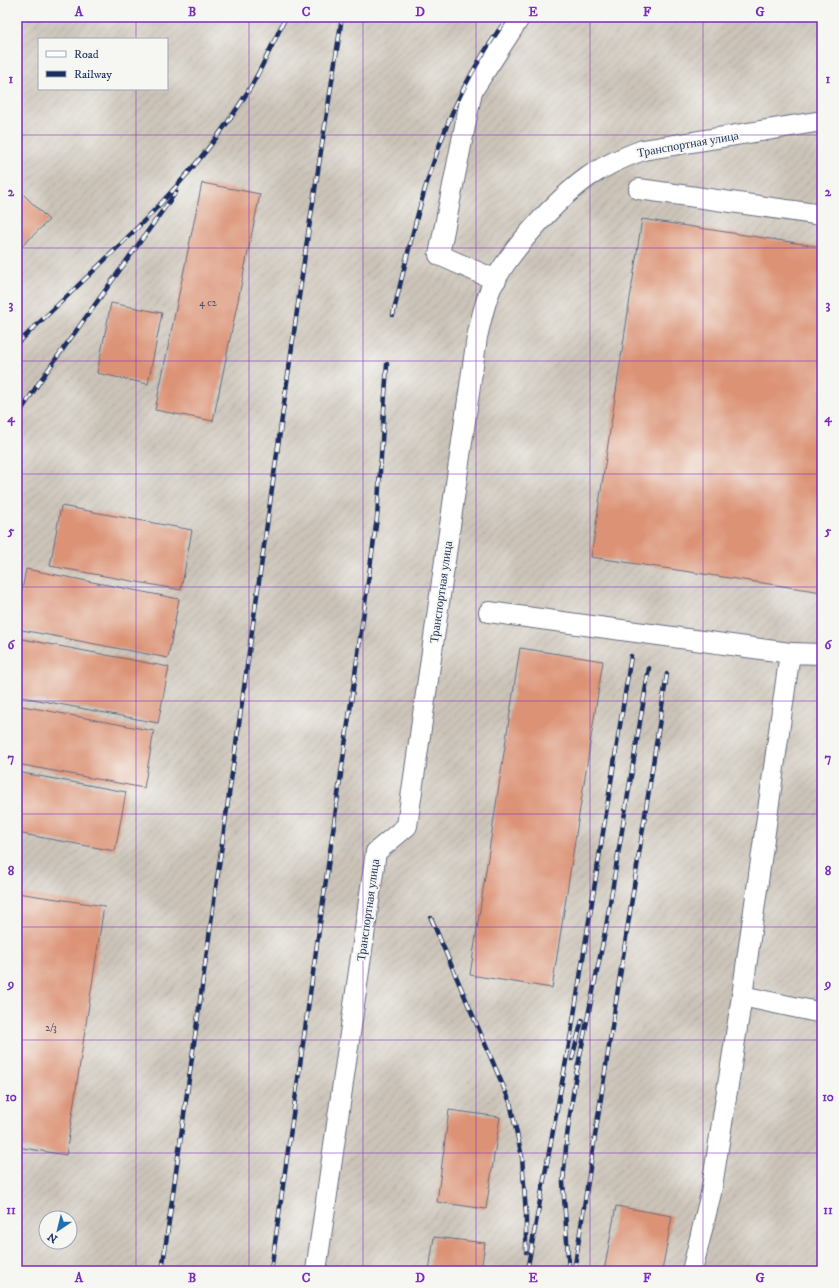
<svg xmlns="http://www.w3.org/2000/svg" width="839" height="1288" font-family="'IM FELL DW Pica',serif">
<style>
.industrial{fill:url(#industrial-furrows);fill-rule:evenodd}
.building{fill:#dc9274}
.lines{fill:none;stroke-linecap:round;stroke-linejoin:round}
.minor-casing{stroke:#666c80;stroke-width:22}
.minor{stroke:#fff;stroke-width:20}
.rail-casing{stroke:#1b2f5e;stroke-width:4.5}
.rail{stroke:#f6f6f2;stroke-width:3;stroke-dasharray:9;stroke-linecap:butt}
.grid{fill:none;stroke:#7b2cbf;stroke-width:1;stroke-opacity:0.55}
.labels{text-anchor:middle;stroke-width:4;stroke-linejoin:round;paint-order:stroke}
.number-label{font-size:10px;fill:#4b4864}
.street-label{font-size:12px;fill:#1b2f5e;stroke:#f6f6f2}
.neatline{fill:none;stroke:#7b2cbf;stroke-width:1.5}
.grid-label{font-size:13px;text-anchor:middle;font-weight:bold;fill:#7b2cbf}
</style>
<defs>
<pattern id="industrial-furrows" width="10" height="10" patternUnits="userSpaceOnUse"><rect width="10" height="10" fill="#cbc3b8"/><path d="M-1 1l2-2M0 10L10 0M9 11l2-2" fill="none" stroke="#aea8a1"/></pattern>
</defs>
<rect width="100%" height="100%" fill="#f6f6f2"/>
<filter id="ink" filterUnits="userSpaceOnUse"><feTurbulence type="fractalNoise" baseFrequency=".025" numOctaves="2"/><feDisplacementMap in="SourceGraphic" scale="8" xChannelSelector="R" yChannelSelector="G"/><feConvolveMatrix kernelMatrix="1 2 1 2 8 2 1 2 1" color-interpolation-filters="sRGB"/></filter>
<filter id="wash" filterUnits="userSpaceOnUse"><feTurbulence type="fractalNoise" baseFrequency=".012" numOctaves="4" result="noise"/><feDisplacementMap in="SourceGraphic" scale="16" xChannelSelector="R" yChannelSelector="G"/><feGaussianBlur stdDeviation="0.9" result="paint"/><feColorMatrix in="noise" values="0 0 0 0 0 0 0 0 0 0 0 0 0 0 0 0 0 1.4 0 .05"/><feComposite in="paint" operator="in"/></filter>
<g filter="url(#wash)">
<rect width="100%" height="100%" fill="#f2ddc0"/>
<path class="industrial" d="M 17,17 L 822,17 L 822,1271 L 17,1271 ZM 39,39 L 167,39 L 167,89 L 39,89 ZM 46,1218 L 70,1218 L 70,1242 L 46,1242 Z"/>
<g id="blocks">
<g class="building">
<polygon points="202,183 260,194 213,421 155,410"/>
<polygon points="17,188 49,220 17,251"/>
<polygon points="642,219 822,247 822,592 591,557"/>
<polygon points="111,303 162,313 148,384 97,373"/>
<polygon points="61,506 192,530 181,590 50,566"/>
<polygon points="26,569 179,599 168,658 17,629 17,617"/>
<polygon points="17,638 169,667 158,723 17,696"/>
<polygon points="520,648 603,661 552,988 470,975"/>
<polygon points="17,705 154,731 144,788 17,764"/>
<polygon points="17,772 126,792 115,851 17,833"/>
<polygon points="17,893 104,906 66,1155 17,1147"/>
<polygon points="449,1110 500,1117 486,1209 437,1202"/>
<polygon points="616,1206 672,1216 662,1271 604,1271"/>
<polygon points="434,1237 485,1243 481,1271 429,1271"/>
</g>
</g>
</g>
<g filter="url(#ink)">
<use href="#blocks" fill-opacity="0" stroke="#666c80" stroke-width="1"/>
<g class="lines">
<defs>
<g id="minor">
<polyline points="639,189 822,215"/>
<polyline points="496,280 439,255 472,91 520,17"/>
<polyline points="489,612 790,653"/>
<polyline points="742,996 822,1013"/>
<path d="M 316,1271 L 376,852 L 407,826 L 477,337 C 481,321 484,304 491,288 C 508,252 556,200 588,177 C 605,165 624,157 643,150 L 822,121"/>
<polyline points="692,1271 711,1193 742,996 790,653 822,654"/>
</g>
</defs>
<use href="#minor" class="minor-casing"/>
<use href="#minor" class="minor"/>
<defs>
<g id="rail">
<path d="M 393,315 C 408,252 422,188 446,128 C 461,89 484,50 508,17"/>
<path d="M 17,344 C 98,265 187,190 247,93 C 262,69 273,42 286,17"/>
<polyline points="17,417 40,381 176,192"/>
<polyline points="431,918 510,1102 522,1157 526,1214 526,1252"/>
<polyline points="572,1059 582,1020"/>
<polyline points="162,1271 306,247 342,17"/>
<polyline points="271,1271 377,518 387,364"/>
<polyline points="527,1271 571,1034 631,656"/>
<polyline points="569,1271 563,1182 567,1136 575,1080 606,927 649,668"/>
<polyline points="574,1271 667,674"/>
</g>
</defs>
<use href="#rail" class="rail-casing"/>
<use href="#rail" class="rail"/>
</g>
</g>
<path class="grid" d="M 136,17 L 136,39M 249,17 L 249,1271M 363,17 L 363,1271M 476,17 L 476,1271M 590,17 L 590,1271M 703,17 L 703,1271M 136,89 L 136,1271M 17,135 L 822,135M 17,248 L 822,248M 17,361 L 822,361M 17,474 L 822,474M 17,587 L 822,587M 17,701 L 822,701M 17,814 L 822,814M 17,927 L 822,927M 17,1040 L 822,1040M 17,1153 L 822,1153"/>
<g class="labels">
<g class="number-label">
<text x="208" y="306">4 с2</text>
<text x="51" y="1031">2/3</text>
</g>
<g class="street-label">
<text transform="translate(688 144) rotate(-10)" y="4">Транспортная улица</text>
<text transform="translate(441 592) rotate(-82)" y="4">Транспортная улица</text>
<text transform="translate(368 910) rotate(-82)" y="4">Транспортная улица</text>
</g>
</g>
<rect width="839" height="1288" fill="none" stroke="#f6f6f2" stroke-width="44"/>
<rect x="38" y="38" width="130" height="52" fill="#f6f6f2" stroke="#9ea6b7"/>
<rect x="46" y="51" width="20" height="6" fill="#ffffff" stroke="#9ea6b7"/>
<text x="74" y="58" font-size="12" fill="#1b2f5e">Road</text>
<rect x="46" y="71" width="20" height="6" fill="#1b2f5e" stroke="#9ea6b7"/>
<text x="74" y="78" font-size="12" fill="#1b2f5e">Railway</text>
<g transform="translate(58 1230) rotate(215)"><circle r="19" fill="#f6f6f2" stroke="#9ea6b7"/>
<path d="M0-3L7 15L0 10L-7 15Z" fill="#1f6fb2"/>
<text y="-6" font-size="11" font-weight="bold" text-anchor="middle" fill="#1b2f5e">N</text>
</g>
<rect x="22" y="22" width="795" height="1244" class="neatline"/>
<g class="grid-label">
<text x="79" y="16">A</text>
<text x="192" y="16">B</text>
<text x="306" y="16">C</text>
<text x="420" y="16">D</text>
<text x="533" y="16">E</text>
<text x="647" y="16">F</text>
<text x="760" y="16">G</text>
<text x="11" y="83">1</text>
<text x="828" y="83">1</text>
<text x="11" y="196">2</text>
<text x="828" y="196">2</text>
<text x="11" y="309">3</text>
<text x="828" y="309">3</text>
<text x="11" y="422">4</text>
<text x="828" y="422">4</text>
<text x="11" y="535">5</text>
<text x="828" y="535">5</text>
<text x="11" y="649">6</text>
<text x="828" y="649">6</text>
<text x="11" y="762">7</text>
<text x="828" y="762">7</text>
<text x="11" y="875">8</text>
<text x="828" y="875">8</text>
<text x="11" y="988">9</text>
<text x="828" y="988">9</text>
<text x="11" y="1101">10</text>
<text x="828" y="1101">10</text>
<text x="11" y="1214">11</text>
<text x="828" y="1214">11</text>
<text x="79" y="1282">A</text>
<text x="192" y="1282">B</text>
<text x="306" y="1282">C</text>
<text x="420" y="1282">D</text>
<text x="533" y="1282">E</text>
<text x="647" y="1282">F</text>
<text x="760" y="1282">G</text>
</g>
</svg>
